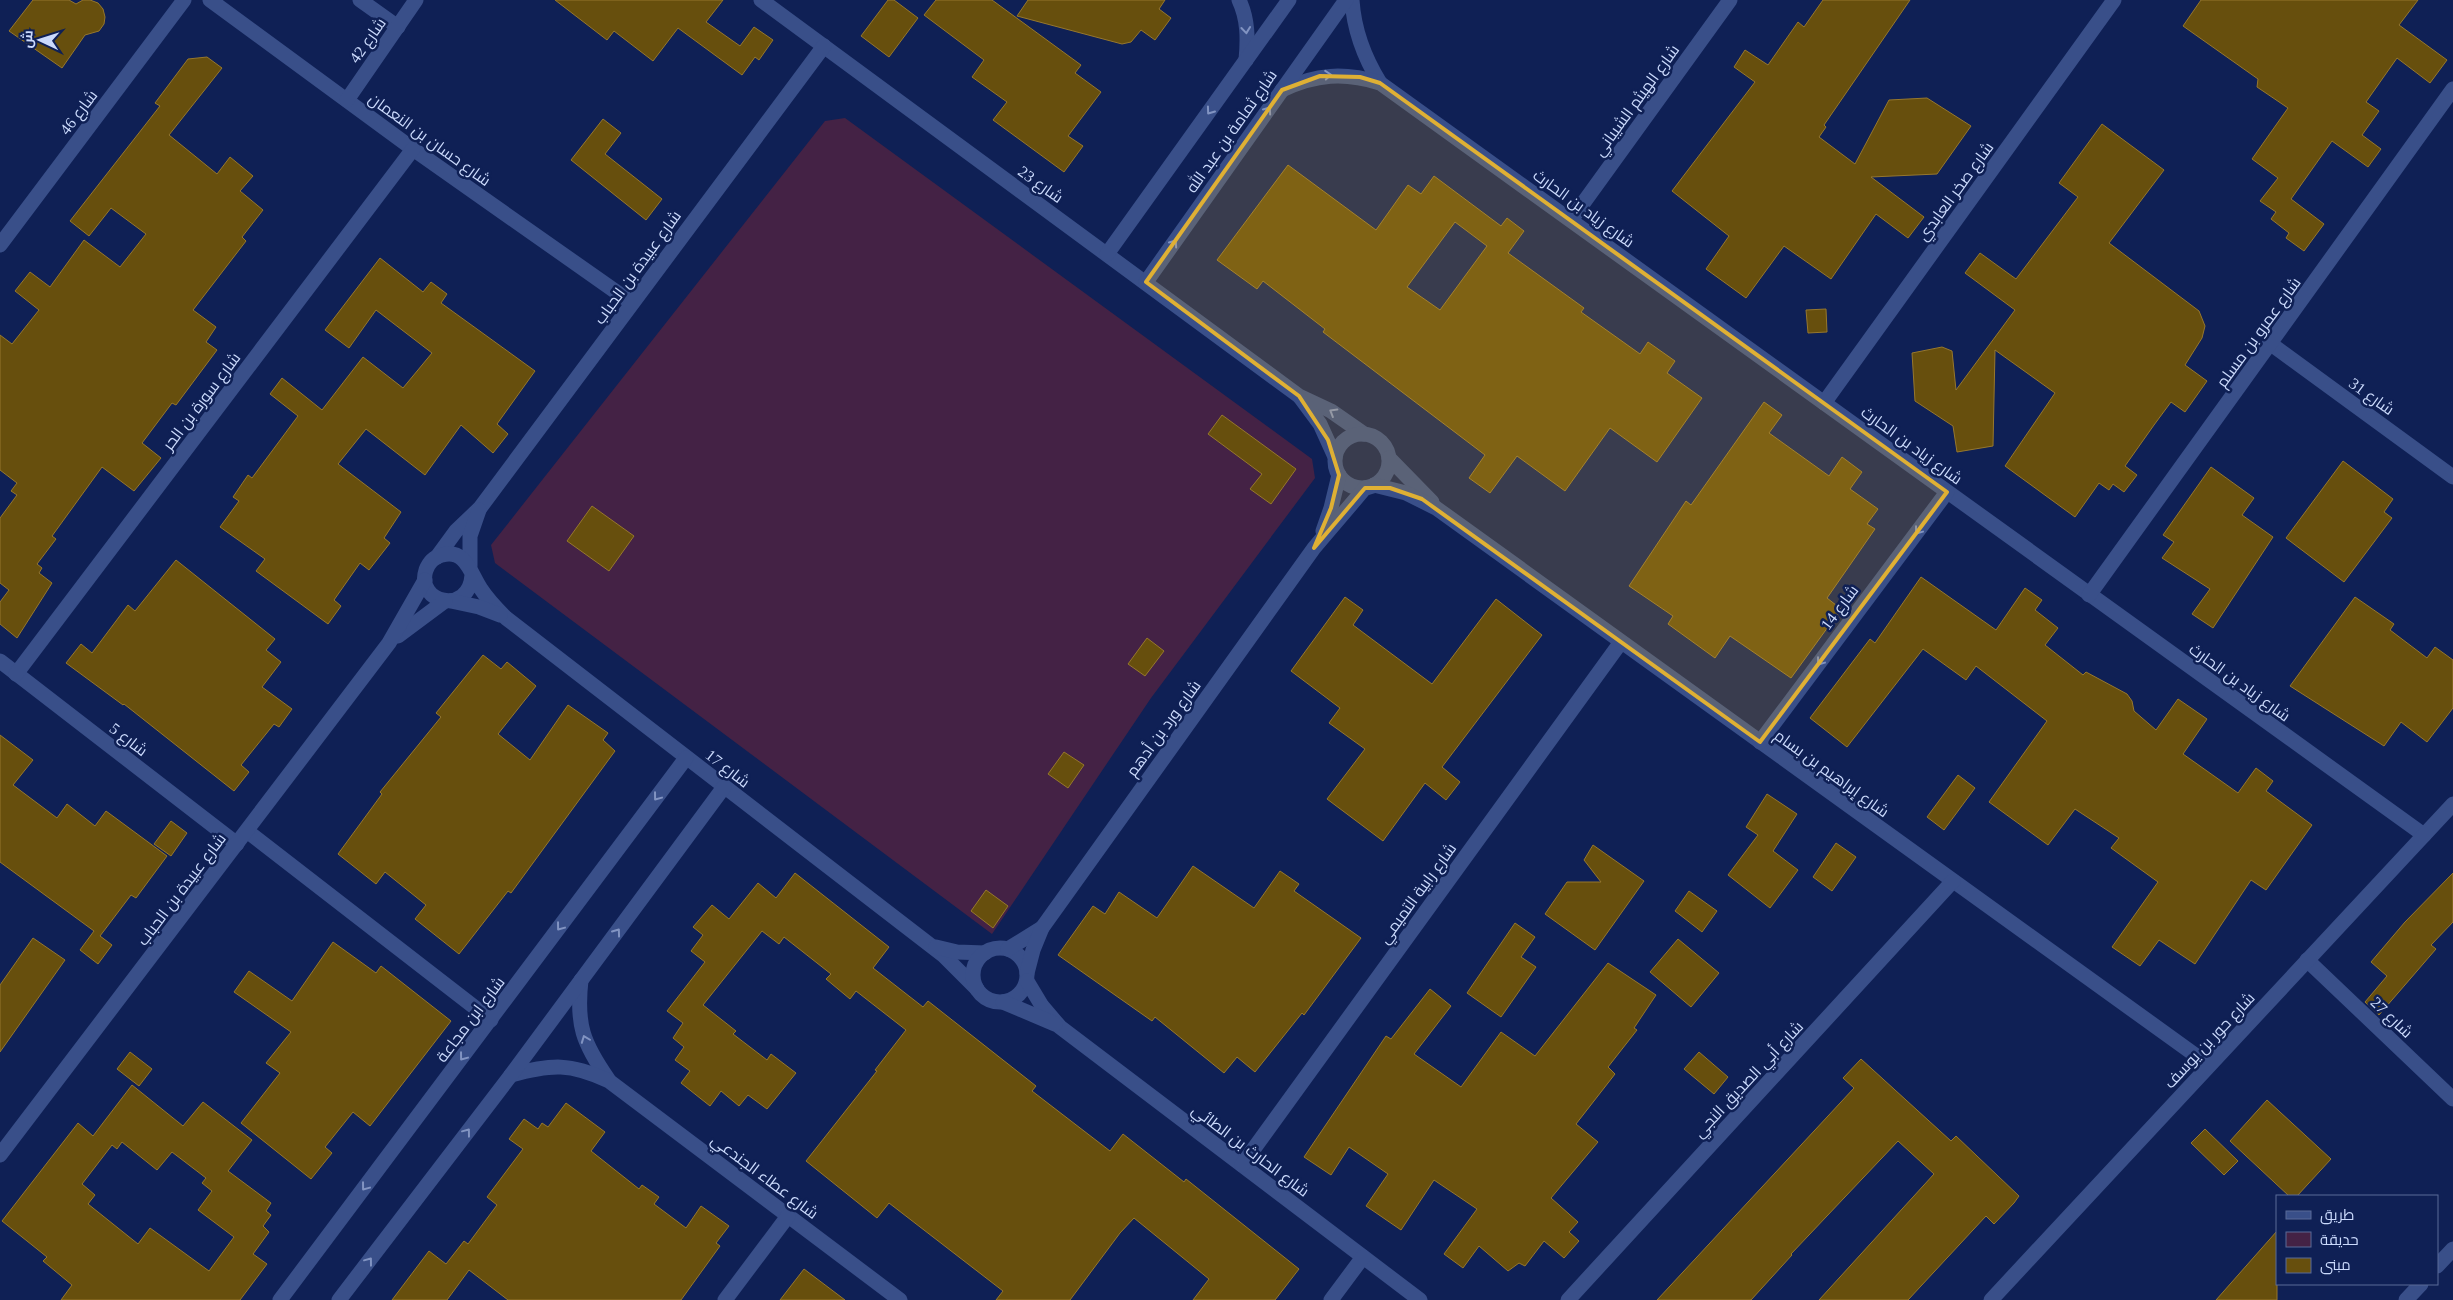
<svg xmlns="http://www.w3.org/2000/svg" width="2453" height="1300" font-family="'Times New Roman',Cairo,serif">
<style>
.green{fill:#442245}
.building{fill:#674f0d;stroke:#96772d;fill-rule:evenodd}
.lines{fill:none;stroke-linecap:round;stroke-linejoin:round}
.minor{stroke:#394f89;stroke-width:15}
.oneway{stroke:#8294c2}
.marked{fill:#dfb034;fill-opacity:0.2;stroke:#dfb034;stroke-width:4;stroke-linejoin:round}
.labels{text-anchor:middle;stroke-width:5;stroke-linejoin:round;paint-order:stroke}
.street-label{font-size:16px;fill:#cbdafc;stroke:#0f2055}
</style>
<rect width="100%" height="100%" fill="#0f2055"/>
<polygon class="green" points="845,118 1312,459 1315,478 1151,698 992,934 495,563 491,545 825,121"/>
<g class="building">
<polygon points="33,0 69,0 76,4 83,0 90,0 98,3 103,9 105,17 104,24 99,31 85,35 62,68 9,31"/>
<polygon points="555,0 723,0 706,22 740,46 754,27 773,40 759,60 755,57 742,75 678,28 653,61 614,31 607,40"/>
<polygon points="888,0 894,0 918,18 889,57 861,36"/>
<polygon points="936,0 992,0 1081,65 1075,73 1101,92 1068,136 1083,146 1064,172 993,120 1007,102 972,77 984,60 924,15"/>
<polygon points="1028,0 1165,0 1159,9 1171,18 1155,40 1141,30 1131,42 1122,44 1017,16"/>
<polygon points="1823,0 1910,0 1824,125 1826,127 1819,137 1855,164 1889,100 1927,98 1971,126 1937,174 1871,177 1924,217 1908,238 1876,214 1831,279 1784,246 1746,298 1706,269 1729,236 1672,191 1755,82 1734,67 1745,50 1768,65 1798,22 1804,27"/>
<polygon points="2201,0 2418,0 2399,25 2447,60 2430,83 2397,58 2366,102 2379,111 2362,135 2381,149 2368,167 2332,141 2291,199 2324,224 2304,251 2286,238 2289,233 2271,219 2276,212 2260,201 2278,178 2252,159 2288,108 2257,87 2258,79 2183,26"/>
<polygon points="207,57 222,68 169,135 217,174 230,157 253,176 240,191 263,210 242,237 246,241 193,310 216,327 206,342 217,350 176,405 172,403 142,443 161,458 134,491 102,467 52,536 56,539 37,564 42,568 39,573 52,583 17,638 0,624 0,602 9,590 0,583 0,518 17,495 11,491 17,483 0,470 0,335 12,344 39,310 15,291 30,272 50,287 84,240 120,267 146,234 111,208 89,236 70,221 160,106 155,103 188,59"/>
<polygon points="603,119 621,133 605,154 662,199 646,220 571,160"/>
<polygon points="2102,124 2164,170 2109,243 2199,311 2205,326 2202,338 2185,365 2207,381 2185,412 2171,402 2154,425 2125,466 2137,475 2124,492 2113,484 2109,490 2099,483 2075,517 2005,466 2055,393 1995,350 1993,446 1957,452 1953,426 1915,401 1912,353 1942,347 1952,351 1956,390 2015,310 1965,273 1980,253 2016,279 2078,197 2059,183"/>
<path d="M 1288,165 L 1376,230 L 1408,185 L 1421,194 L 1434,176 L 1501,226 L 1507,218 L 1524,231 L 1508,253 L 1584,308 L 1581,312 L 1640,354 L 1648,342 L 1675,361 L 1667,373 L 1702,398 L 1657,462 L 1610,428 L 1565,491 L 1517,456 L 1490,493 L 1469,478 L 1485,455 L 1323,332 L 1325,329 L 1263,281 L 1257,289 L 1217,260 ZM 1455,222 L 1487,246 L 1440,310 L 1407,287 Z"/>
<polygon points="380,258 423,292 431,282 447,294 441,303 535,371 497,424 508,434 493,453 461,425 425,475 366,429 338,464 401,512 384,538 390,543 369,570 360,563 334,600 341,606 328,624 256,571 265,559 220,527 239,501 233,497 248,475 252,478 298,416 270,394 282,378 322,410 363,357 403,388 432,353 376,310 349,348 325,330"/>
<polygon points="1826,309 1827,332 1808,333 1806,310"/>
<polygon points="1764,402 1782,415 1769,433 1829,476 1842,457 1862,472 1850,489 1878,509 1867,524 1875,529 1827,598 1841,609 1791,678 1730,636 1715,658 1668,624 1673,616 1629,586 1686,501 1691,505"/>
<polygon points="1222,415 1296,469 1271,504 1250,489 1262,474 1208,434"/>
<polygon points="2343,461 2393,499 2384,512 2392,518 2344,582 2286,538"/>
<polygon points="2211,467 2254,498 2242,515 2273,537 2213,628 2192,614 2210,589 2162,558 2174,542 2163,535"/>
<polygon points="592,506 634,536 609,571 567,541"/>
<polygon points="176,560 275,639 266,650 281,662 262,687 292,709 279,727 274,724 241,765 249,772 234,791 124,704 123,705 66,663 81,644 92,653 128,605 135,611"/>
<polygon points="1921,577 1996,630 2025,588 2042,600 2035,610 2058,628 2045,645 2083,675 2086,672 2127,694 2132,701 2134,711 2156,730 2178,699 2207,719 2183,754 2238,793 2256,768 2273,781 2266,791 2312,825 2266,890 2251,880 2195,964 2159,940 2140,966 2112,947 2158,882 2111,848 2119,838 2075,809 2048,845 1989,802 2047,721 1976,666 1966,680 1923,649 1847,747 1810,718 1870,639 1875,643"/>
<polygon points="1345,597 1363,610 1353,625 1432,684 1496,599 1542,635 1442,767 1460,782 1446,800 1425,783 1383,841 1327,799 1365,749 1329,723 1340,708 1291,671"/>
<polygon points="2355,597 2394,624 2390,630 2427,658 2435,647 2453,660 2453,708 2427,742 2401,722 2384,746 2290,686"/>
<polygon points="1147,638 1164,651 1145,676 1128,664"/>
<polygon points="483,655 501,669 507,662 536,686 498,734 530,760 568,705 608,733 603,740 615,751 511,893 508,891 459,954 415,919 426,905 385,872 376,884 338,854 382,794 380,792 441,717 436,713"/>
<polygon points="0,735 33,760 13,785 57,818 67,804 95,826 106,811 167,856 136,898 131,895 100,936 112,945 98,964 80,950 94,931 0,862"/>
<polygon points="1064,752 1084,765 1068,788 1048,774"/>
<polygon points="1958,775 1975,788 1944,830 1927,817"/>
<polygon points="1767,794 1797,814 1773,851 1798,870 1770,908 1728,875 1758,835 1746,827"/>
<polygon points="171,821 187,833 171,856 154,844"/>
<polygon points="1836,843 1856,857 1832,891 1813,877"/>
<polygon points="1593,845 1644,881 1595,950 1545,914 1567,882 1601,882 1584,860"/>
<polygon points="1193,866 1254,908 1280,871 1299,884 1294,891 1361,938 1304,1015 1302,1013 1255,1072 1237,1057 1224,1073 1155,1017 1152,1021 1058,955 1093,906 1105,914 1119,892 1157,918"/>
<polygon points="795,873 889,947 873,968 923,1007 928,1001 1036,1086 1032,1091 1110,1151 1123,1134 1184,1182 1186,1179 1299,1269 1275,1300 1193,1300 1209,1279 1134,1218 1120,1233 1070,1300 996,1300 1003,1291 889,1203 877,1218 806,1161 877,1071 875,1070 906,1030 856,991 850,999 826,979 831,974 784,937 779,944 762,931 703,1005 736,1031 733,1034 767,1060 771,1054 796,1073 767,1109 748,1095 739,1106 721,1091 710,1106 681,1083 690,1071 675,1060 684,1047 673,1038 683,1023 667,1011 705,962 691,951 703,935 693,927 712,905 729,919 758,883 776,898"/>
<polygon points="2453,873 2453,922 2431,945 2436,949 2379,1015 2365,1002 2387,976 2371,962 2405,922"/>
<polygon points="986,890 1008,906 993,928 971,911"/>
<polygon points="1689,891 1717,911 1702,932 1675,911"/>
<polygon points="1515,923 1535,937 1521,957 1536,967 1501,1017 1467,993"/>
<polygon points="33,938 65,960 0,1052 0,985"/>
<polygon points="1678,939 1719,973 1691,1007 1650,972"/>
<polygon points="333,942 376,973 381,966 451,1021 370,1126 353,1112 325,1147 332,1153 311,1179 241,1123 280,1073 266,1063 291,1032 234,992 249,971 292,1001"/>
<polygon points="1608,963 1656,995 1634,1028 1637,1030 1608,1067 1615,1074 1576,1124 1598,1142 1551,1198 1578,1222 1569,1232 1579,1241 1564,1258 1544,1241 1525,1266 1519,1263 1508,1271 1479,1246 1463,1268 1444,1254 1477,1209 1434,1180 1401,1230 1366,1206 1388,1174 1349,1147 1331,1175 1304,1157 1386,1036 1391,1039 1430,989 1451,1006 1414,1054 1461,1087 1501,1032 1535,1056"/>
<polygon points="130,1052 152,1069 139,1086 117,1069"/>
<polygon points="1699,1052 1728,1077 1714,1094 1684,1069"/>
<polygon points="1861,1059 1951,1141 1956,1136 2019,1196 2014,1203 1994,1224 1986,1216 1908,1300 1819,1300 1934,1174 1898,1141 1791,1254 1792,1255 1751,1300 1657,1300 1854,1088 1843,1078"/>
<path d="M 132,1085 L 183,1126 L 203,1102 L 252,1140 L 228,1171 L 271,1203 L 266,1211 L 271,1215 L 263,1226 L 269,1232 L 253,1254 L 267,1264 L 240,1300 L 61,1300 L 72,1285 L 43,1261 L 47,1257 L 2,1221 L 78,1123 L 93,1136 ZM 122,1142 L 157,1170 L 172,1152 L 206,1178 L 202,1183 L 212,1191 L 198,1210 L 234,1237 L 209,1271 L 150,1228 L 138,1244 L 88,1204 L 95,1195 L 82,1184 L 112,1145 L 117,1149 Z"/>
<polygon points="2267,1100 2331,1159 2297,1196 2289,1196 2230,1141"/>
<polygon points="566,1103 605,1132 591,1151 639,1189 642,1185 659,1197 654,1204 686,1228 701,1206 729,1226 716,1243 720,1246 681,1300 508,1300 469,1270 447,1300 392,1300 429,1251 446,1264 464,1241 468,1244 497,1205 487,1197 523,1149 509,1139 524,1119 538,1129 542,1123 548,1127"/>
<polygon points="2205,1129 2238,1161 2224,1175 2191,1143"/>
<polygon points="2277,1231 2277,1300 2216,1300"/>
<polygon points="804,1269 845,1300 780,1300"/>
</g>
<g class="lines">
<g class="minor">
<polyline points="210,0 413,149 632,303"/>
<polyline points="360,0 398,27"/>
<polyline points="761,0 1299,396 1331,411 1364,434"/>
<path d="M 1239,0 C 1248,19 1248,39 1246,60"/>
<path d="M 1352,0 C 1354,31 1364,57 1380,83"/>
<path d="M 1282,90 C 1316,74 1344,72 1380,83 L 2424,835"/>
<polyline points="347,100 416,0"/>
<polyline points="1571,220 1730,0"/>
<polyline points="0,245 184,0"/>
<polyline points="1107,254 1289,0"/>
<polyline points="1146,282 1346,0"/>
<polyline points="2271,344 2453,477"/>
<polyline points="1300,397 1320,424 1335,457"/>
<polyline points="1824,403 2114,0"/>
<circle cx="1362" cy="461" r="27"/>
<polyline points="1389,458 1432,502"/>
<polyline points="1374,485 1406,493 1436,508 2209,1065"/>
<polyline points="1323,531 1331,508 1339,475"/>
<polyline points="437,557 456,531 480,508 824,46"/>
<polyline points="470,566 470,536 479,510"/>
<path d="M 472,575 C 469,616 415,603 426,570 C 429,562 434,557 442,555 C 466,548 471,575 481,589 C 488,600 497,609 506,618 L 943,955 L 977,989"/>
<polyline points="2089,595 2453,89"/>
<polyline points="451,601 479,607 500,615"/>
<polyline points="398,636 445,601"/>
<polyline points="0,661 237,844"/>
<polyline points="16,674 413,149"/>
<polyline points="1760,742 1947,492"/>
<polyline points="247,831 491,1020"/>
<polyline points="936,947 957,952 985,953"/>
<circle cx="1000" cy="975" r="27"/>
<polyline points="1008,949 1042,928"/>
<polyline points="2307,960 2453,1099"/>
<polyline points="1027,973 1033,950 1042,928 1314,548 1365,488"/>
<path d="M 581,980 C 576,1025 583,1043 608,1079"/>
<polyline points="1027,981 1042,1006 1060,1027 1420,1300"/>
<polyline points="1003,1002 1055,1024"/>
<path d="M 511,1075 C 552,1064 570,1063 609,1081 L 900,1300"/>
<polyline points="0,1155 389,643 425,580"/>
<polyline points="1242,1165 1621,642"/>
<polyline points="2437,1266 2453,1249"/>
<polyline points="280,1300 686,758"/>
<polyline points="339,1300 511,1075 724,787"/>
<polyline points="725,1300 788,1216"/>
<polyline points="1331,1300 1363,1257"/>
<polyline points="1568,1300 1953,881"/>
<polyline points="1991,1300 2453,804"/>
<polyline points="2406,1300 2421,1284"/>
</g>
</g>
<defs><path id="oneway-chevron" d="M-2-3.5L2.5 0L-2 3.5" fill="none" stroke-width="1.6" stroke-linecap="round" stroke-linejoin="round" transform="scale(1.25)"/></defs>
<g class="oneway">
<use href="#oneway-chevron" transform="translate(1246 30) rotate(84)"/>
<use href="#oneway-chevron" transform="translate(1328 75) rotate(-4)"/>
<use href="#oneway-chevron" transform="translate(1268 110) rotate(-55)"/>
<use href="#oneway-chevron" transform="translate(1210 111) rotate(126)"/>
<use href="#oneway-chevron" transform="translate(1174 243) rotate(-55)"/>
<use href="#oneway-chevron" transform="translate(1333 412) rotate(-149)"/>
<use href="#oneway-chevron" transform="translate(1918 531) rotate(127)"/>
<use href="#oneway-chevron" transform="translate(1820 662) rotate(127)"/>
<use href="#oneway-chevron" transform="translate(657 797) rotate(127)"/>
<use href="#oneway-chevron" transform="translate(560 927) rotate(127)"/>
<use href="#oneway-chevron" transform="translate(617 932) rotate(-54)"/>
<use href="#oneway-chevron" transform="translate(585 1039) rotate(-111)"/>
<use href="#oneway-chevron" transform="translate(463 1057) rotate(127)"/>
<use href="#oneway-chevron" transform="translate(467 1132) rotate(-53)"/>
<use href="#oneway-chevron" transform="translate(365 1187) rotate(127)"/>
<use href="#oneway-chevron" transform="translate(369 1261) rotate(-53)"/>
</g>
<path class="marked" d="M 1320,76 L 1360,77 L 1380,83 L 1947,492 L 1760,742 L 1422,499 L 1390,488 L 1365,488 L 1314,548 L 1331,508 L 1339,475 L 1328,440 L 1299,396 L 1146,282 L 1282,90 Z"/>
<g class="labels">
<g class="street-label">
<text transform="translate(367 40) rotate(-55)" y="6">شارع 42</text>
<text transform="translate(1636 100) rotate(-54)" y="6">شارع الهيثم الشيباني</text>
<text transform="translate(78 112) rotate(-53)" y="6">شارع 46</text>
<text transform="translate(1231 131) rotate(-55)" y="6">شارع ثمامة بن عبد الله</text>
<text transform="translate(430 139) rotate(36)" y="6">شارع حسان بن النعمان</text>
<text transform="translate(1041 184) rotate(36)" y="6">شارع 23</text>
<text transform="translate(1955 191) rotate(-54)" y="6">شارع صخر العابدي</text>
<text transform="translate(1584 208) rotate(36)" y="6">شارع زياد بن الحارث</text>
<text transform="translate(637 267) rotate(-54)" y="6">شارع عبيدة بن الحباب</text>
<text transform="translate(2258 332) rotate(-54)" y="6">شارع عمرو بن مسلم</text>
<text transform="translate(2372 396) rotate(36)" y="6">شارع 31</text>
<text transform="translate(201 401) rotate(-53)" y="6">شارع سورة بن الحر</text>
<text transform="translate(1912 445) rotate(36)" y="6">شارع زياد بن الحارث</text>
<text transform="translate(1839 607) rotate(-53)" y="6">شارع 14</text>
<text transform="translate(2240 682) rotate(36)" y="6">شارع زياد بن الحارث</text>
<text transform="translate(1163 728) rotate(-54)" y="6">شارع ورد بن أدهم</text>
<text transform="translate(129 739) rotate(38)" y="6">شارع 5</text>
<text transform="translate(728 768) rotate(38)" y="6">شارع 17</text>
<text transform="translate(1832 773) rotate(36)" y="6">شارع إبراهيم بن بسام</text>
<text transform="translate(181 889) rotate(-53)" y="6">شارع عبيدة بن الحباب</text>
<text transform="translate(1417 893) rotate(-54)" y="6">شارع رابية التميمي</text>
<text transform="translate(2392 1017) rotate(44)" y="6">شارع 27</text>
<text transform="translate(470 1019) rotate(-53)" y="6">شارع ابن مجاعة</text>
<text transform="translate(2209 1040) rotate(-47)" y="6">شارع حور بن يوسف</text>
<text transform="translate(1748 1079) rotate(-47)" y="6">شارع أبي الصديق النجي</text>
<text transform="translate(1251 1150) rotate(37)" y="6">شارع الحارث بن الطائي</text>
<text transform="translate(765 1176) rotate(37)" y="6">شارع عطاء الجندعي</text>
</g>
</g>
<rect x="2276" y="1195" width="162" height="90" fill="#0f2055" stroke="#5a6a98"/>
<rect x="2286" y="1211" width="25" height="8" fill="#394f89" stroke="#5a6a98"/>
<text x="2320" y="1220" font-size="15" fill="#cbdafc">طريق</text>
<rect x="2286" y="1232" width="25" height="15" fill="#442245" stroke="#5a6a98"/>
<text x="2320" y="1245" font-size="15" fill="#cbdafc">حديقة</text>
<rect x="2286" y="1258" width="25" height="15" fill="#674f0d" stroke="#5a6a98"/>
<text x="2320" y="1270" font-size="15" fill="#cbdafc">مبنى</text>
<g transform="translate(40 40) rotate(274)" stroke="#0f2055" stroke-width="4" paint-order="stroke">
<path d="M0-4L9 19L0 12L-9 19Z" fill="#cbdafc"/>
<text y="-8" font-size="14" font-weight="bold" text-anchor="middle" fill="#cbdafc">ش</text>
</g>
</svg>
